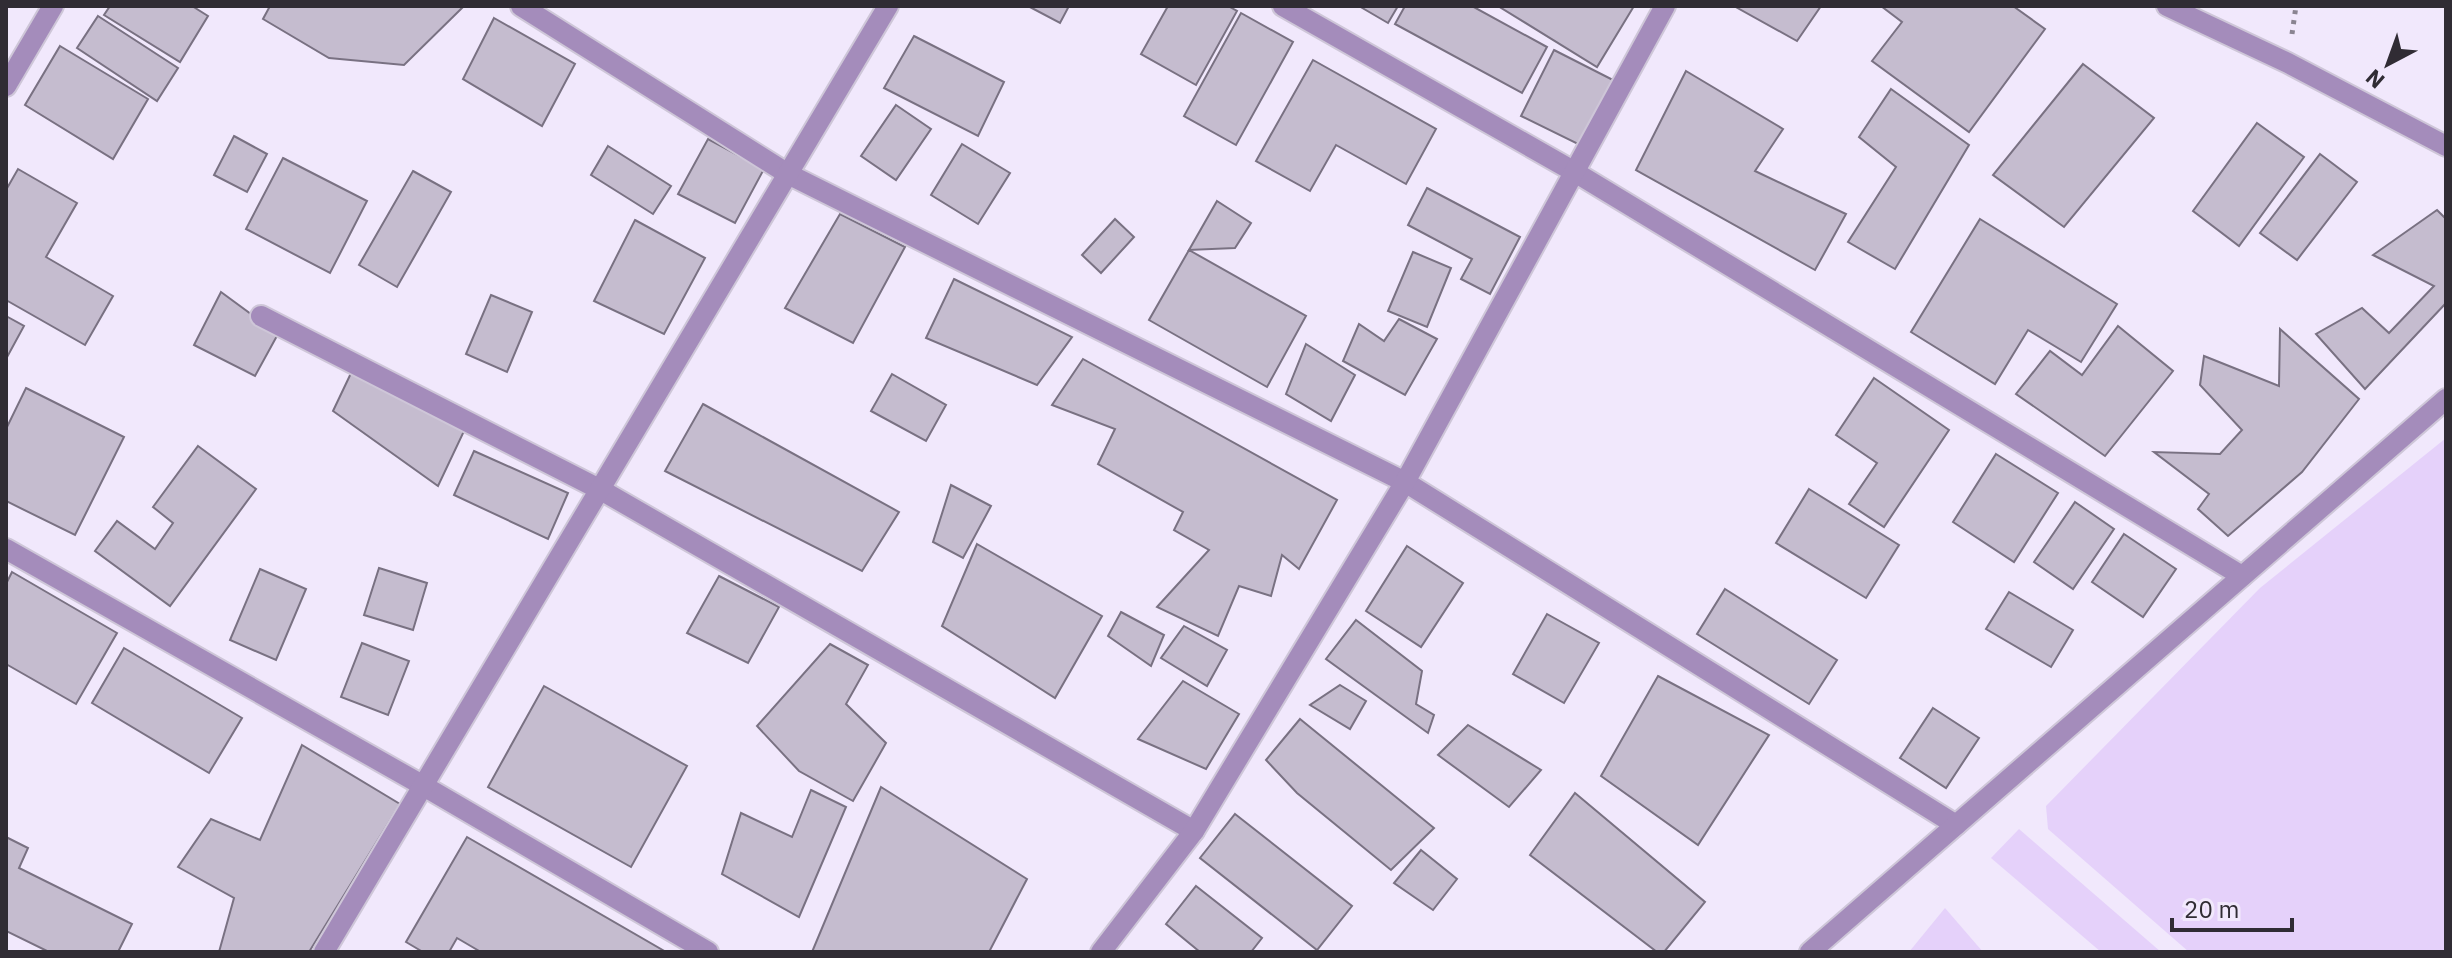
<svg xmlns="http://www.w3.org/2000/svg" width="2452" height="958" font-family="'IBM Plex Sans',sans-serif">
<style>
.green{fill:#e5d1fa}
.building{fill:#c5bccf;stroke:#797182;stroke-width:2}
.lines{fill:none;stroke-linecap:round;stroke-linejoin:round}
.minor-casing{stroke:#cec6d8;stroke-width:24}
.path{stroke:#8a8491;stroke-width:5;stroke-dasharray:4 6;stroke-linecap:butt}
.minor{stroke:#a48cbb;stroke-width:20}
</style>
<rect width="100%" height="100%" fill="#f1e8fc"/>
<g class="green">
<polygon points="2446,438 2446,952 2189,952 2048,829 2046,806 2260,588"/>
<polygon points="2019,829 2161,952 2101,952 1991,858"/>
<polygon points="1945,908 1983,952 1909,952"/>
</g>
<g class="building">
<polygon points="110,6 192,6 208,16 180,62 104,15"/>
<polygon points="270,6 458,6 462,8 404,65 329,58 263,19"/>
<polygon points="1028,6 1069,6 1060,23"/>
<polygon points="1168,6 1228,6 1237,11 1196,85 1141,54"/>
<polygon points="1359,6 1398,6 1388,23"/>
<polygon points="1405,6 1472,6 1547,47 1522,93 1395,24"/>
<polygon points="1498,6 1634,6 1597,67"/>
<polygon points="1734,6 1821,6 1797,41"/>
<polygon points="1881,6 2013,6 2045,29 1969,132 1872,61 1902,22"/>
<polygon points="1241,13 1293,42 1236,145 1184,116"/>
<polygon points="98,16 178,68 157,101 77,48"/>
<polygon points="494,18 575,64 542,126 463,79"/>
<polygon points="914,36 1004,82 978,136 884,88"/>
<polygon points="60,46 148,99 113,159 25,105"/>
<polygon points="1554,50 1613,80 1580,145 1521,116"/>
<polygon points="1313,60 1436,129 1406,184 1336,145 1310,191 1256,161"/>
<polygon points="2083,64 2154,118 2064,227 1993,175"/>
<polygon points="1686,71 1783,129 1755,171 1846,214 1815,270 1636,170"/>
<polygon points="1891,89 1969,145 1895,269 1848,242 1896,167 1859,137"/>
<polygon points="896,105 931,129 896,180 861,156"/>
<polygon points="2257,123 2304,157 2239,246 2193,211"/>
<polygon points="234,136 267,154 247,192 214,175"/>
<polygon points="708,139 764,169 735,223 678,194"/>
<polygon points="962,144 1010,173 978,224 931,195"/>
<polygon points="608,146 671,186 653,214 591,175"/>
<polygon points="2320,154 2357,182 2297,260 2260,233"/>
<polygon points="283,158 367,201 330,273 246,229"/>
<polygon points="18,169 77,203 46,257 113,296 85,345 6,300 6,190"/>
<polygon points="413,171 451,192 397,287 359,265"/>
<polygon points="1427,188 1520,237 1490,294 1461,279 1472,259 1408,225"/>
<polygon points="1217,201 1251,223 1235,248 1189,250"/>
<polygon points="2437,210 2446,219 2446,303 2365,389 2316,334 2362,308 2389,333 2434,286 2373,255"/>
<polygon points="840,214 905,247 853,343 785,308"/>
<polygon points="1115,219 1134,237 1101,273 1082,255"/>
<polygon points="1980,219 2117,304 2081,362 2028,330 1995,384 1911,332"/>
<polygon points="635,220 705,258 664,334 594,301"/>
<polygon points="1189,250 1306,316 1267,387 1149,320"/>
<polygon points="1413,252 1451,268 1427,327 1388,311"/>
<polygon points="954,279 1072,337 1037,385 926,338"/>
<polygon points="221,292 278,334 255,376 194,345"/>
<polygon points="491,295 532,312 507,372 466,354"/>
<polygon points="6,316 24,326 6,359"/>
<polygon points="1399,319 1437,339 1405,395 1343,361 1359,324 1384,341"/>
<polygon points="2118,326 2173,371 2105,456 2016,394 2050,351 2082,375"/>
<polygon points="2280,329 2359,399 2302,472 2228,536 2198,509 2209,494 2154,452 2220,454 2242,430 2200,385 2204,356 2279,386"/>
<polygon points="1306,344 1355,375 1331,421 1286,394"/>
<polygon points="1083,359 1337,500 1299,569 1282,555 1271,596 1239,586 1218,636 1157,607 1209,550 1174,530 1183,512 1098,464 1115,429 1052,405"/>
<polygon points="353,369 465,429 438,486 333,411"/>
<polygon points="892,374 946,405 926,441 871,411"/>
<polygon points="1874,378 1949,430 1884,527 1849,504 1877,463 1836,435"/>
<polygon points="26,388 124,437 75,535 6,501 6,429"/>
<polygon points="703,404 899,512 862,571 665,471"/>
<polygon points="198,446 256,489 170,606 95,551 117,521 155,549 173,523 153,507"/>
<polygon points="474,451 568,493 548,539 454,495"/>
<polygon points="1996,454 2058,493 2014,562 1953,522"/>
<polygon points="951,485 991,506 963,558 933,542"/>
<polygon points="1809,489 1899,545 1866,598 1776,543"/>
<polygon points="2075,502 2114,529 2073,589 2034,562"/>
<polygon points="2124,534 2176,569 2143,617 2092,582"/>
<polygon points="977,544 1102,616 1055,698 942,626"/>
<polygon points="1407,546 1463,583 1421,647 1366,611"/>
<polygon points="379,568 427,583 413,630 364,615"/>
<polygon points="260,569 306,589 276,660 230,640"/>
<polygon points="12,572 117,633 76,704 6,664 6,584"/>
<polygon points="719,576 779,607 748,663 687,633"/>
<polygon points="1725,589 1837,660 1809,704 1697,634"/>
<polygon points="2009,592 2073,630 2051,667 1986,629"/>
<polygon points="1121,612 1164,635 1151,666 1108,636"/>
<polygon points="1547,614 1599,643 1564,703 1513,674"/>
<polygon points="1356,620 1422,671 1416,704 1434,715 1428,733 1326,659"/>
<polygon points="1184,626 1227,650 1207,686 1161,658"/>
<polygon points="362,643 409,661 388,715 341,697"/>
<polygon points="830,644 868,665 846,704 886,743 853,801 799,771 757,726"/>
<polygon points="124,648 242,718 209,773 92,703"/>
<polygon points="1658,676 1769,735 1698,845 1601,776"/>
<polygon points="1183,681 1239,714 1206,769 1138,739"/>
<polygon points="1340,685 1366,701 1350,729 1310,705"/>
<polygon points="544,686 687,766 631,867 488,787"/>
<polygon points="1933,708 1979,738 1946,788 1900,758"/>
<polygon points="1300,719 1434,828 1391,870 1297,793 1266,760"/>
<polygon points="1468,725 1541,770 1509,807 1438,755"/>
<polygon points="302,745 400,804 309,952 219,952 234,898 178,867 211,819 260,840"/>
<polygon points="881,787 1027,879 989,952 812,952"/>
<polygon points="811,790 846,807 799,917 722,874 741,813 792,837"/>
<polygon points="1575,793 1705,902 1664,952 1657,952 1530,855"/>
<polygon points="1235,814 1352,906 1317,950 1200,858"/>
<polygon points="6,837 28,848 19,868 132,924 118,952 49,952 6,931"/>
<polygon points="467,837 666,952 481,952 457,938 449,952 423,952 406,942"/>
<polygon points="1421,850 1457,879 1433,910 1394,883"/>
<polygon points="1196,886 1262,938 1251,952 1200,952 1166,924"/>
</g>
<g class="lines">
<defs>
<g id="minor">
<polyline points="521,6 788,174 1405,482 1956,825"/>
<polyline points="1283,6 1573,171 2242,576"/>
<polyline points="2167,6 2288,63 2446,146"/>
<polyline points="6,86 53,6"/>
<polyline points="261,316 601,490 1194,831"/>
<polyline points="6,549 422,785 708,952"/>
<polyline points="324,952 888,6"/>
<polyline points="1101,952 1194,831 1405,482 1665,6"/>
<polyline points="1810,952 2446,399"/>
</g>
</defs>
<use href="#minor" class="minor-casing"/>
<polyline class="path" points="2292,34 2296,6"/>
<use href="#minor" class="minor"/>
</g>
<rect width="2452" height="958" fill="none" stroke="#302c34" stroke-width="16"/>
<g transform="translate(2388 64) rotate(221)" stroke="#f1e8fc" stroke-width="6" paint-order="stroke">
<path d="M0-6L14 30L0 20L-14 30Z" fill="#302c34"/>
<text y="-12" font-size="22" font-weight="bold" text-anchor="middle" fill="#302c34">N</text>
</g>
<path d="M2172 918v12h120v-12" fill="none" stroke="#302c34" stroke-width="4"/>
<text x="2184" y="918" font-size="24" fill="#302c34" stroke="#f1e8fc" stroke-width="6" paint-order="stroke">20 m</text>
</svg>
